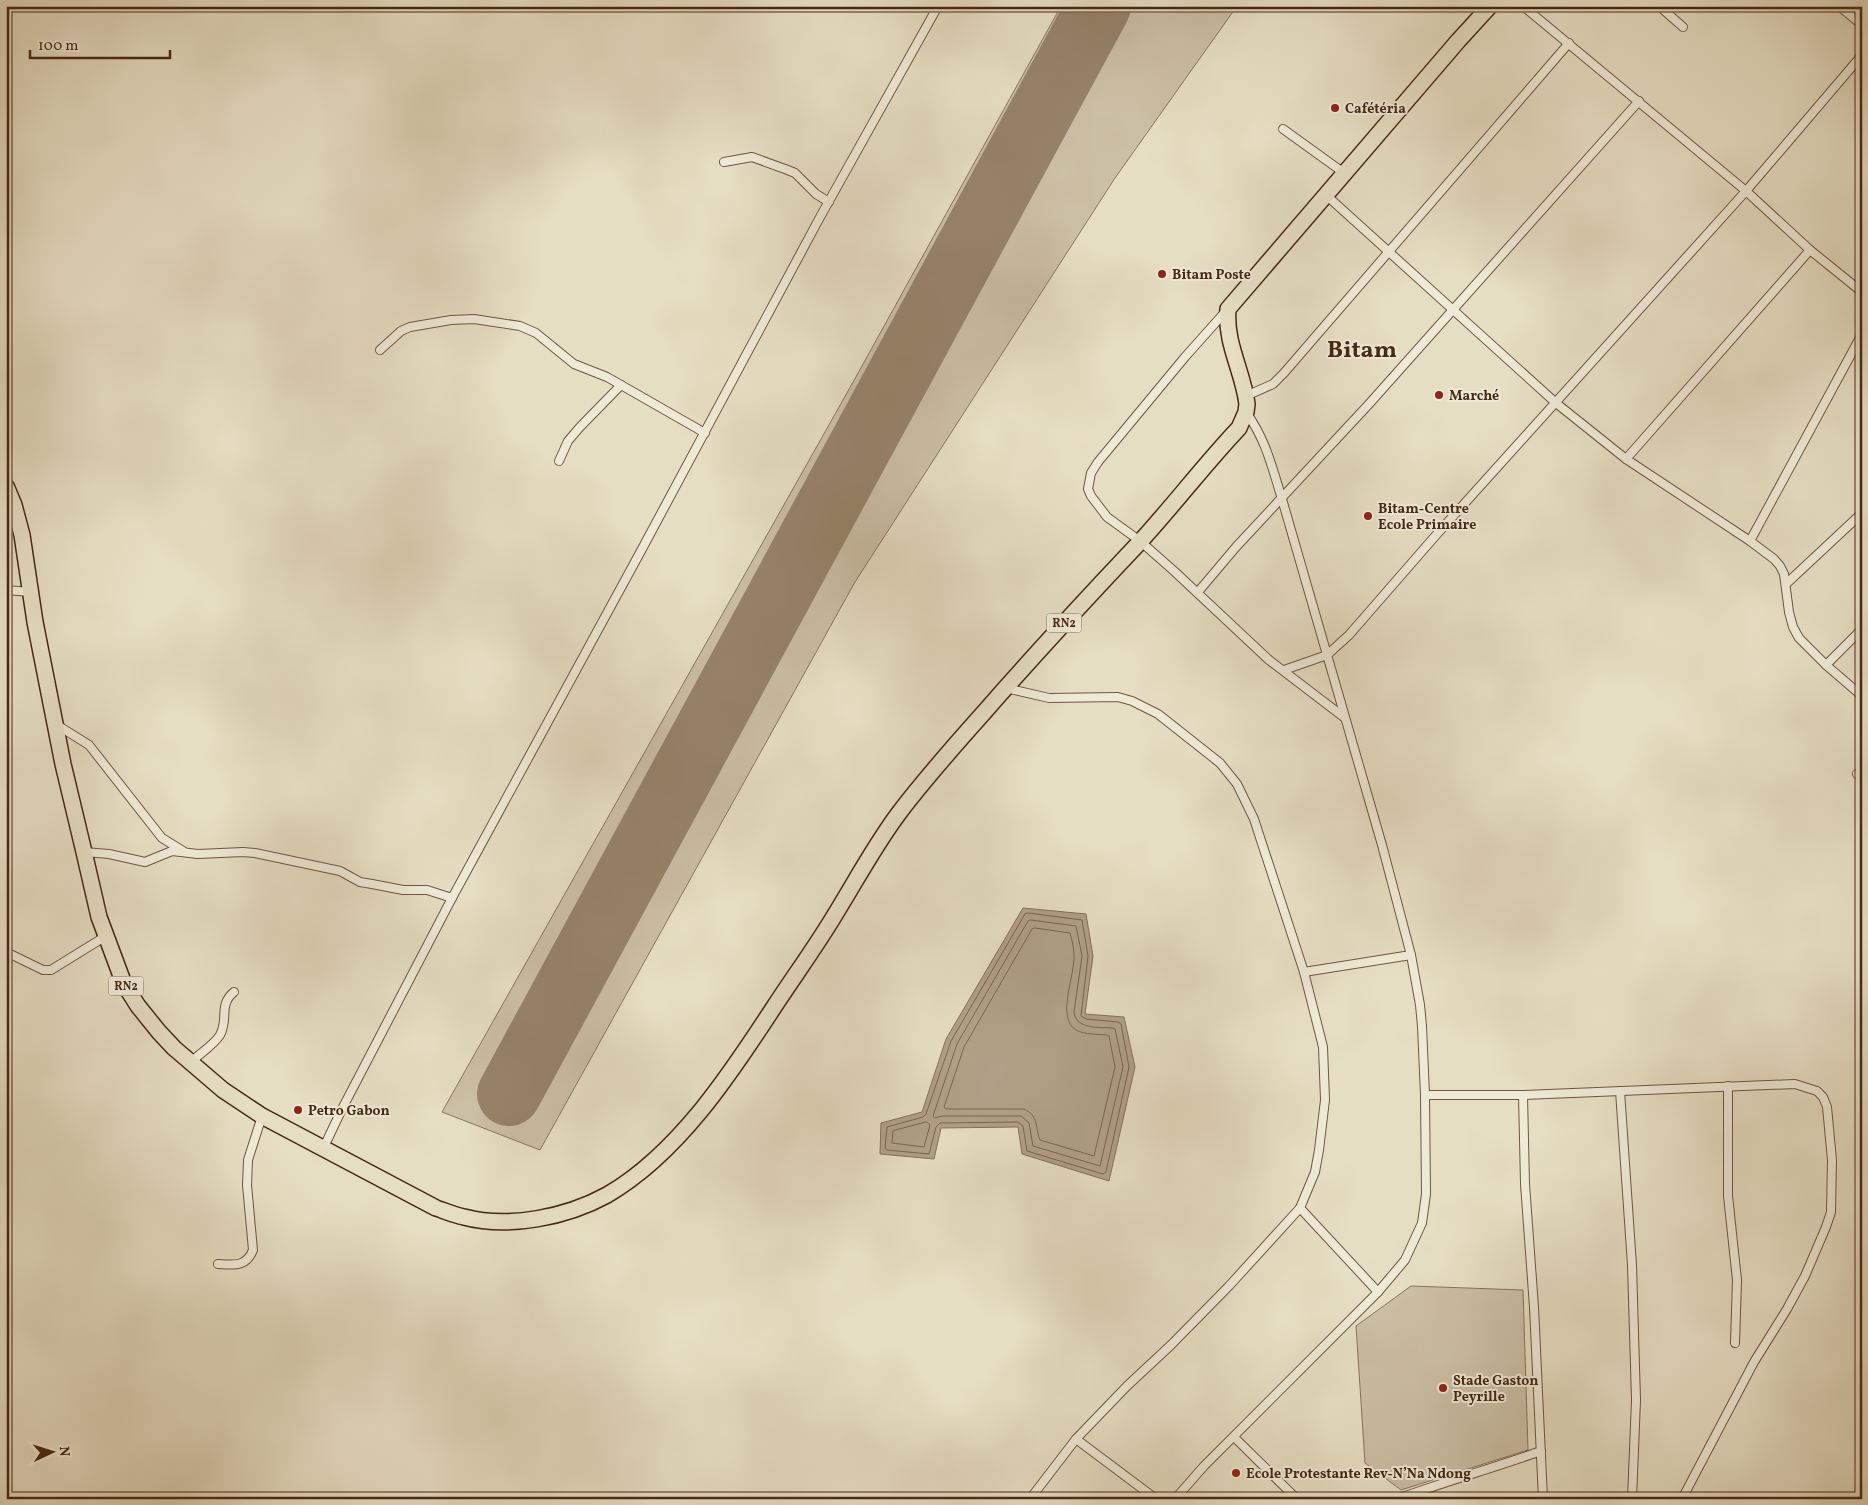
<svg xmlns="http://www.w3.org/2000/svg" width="1868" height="1505" font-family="Vollkorn,serif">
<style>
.green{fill:#cbbfa5;stroke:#8a745c}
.water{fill:#b0a087;stroke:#867058}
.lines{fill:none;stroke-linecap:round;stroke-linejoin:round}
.shore{stroke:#7c644c;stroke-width:1}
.runway{stroke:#97836a;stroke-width:64}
.street-casing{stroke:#70563e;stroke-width:10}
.highway-casing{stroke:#482812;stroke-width:18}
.street{stroke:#efead8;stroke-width:8}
.highway{stroke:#e6dec3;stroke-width:15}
.poi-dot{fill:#8f2418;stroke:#efead8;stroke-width:2}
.labels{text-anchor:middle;stroke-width:4;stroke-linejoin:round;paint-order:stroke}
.shield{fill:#efead8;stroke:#7a624d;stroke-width:1}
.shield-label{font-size:12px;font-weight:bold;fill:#482812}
.poi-label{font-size:14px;font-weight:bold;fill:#482812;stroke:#efead8;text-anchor:start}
.town-label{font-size:24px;font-weight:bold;fill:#482812;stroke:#efead8}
</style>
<rect width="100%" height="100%" fill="#e6dec3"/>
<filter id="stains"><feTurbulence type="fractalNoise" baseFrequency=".004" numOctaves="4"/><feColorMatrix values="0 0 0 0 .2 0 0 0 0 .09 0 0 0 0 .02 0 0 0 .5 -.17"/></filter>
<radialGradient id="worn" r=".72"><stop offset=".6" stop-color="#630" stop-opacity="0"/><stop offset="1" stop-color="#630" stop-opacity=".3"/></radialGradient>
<g class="green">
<polygon points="1061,6 1237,6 1115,178 855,582 540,1150 442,1112 852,384"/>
<polygon points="1411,1286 1523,1290 1528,1450 1401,1490 1365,1463 1356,1326"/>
</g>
<polygon class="water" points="1023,908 1086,914 1093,956 1085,1014 1124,1017 1135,1067 1109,1181 1022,1154 1018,1127 941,1128 934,1159 880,1154 881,1123 922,1112 946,1039"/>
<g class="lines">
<g class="shore">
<polygon points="1028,913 1082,920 1088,956 1081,1016 1086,1019 1118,1022 1121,1024 1129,1067 1106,1172 1103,1174 1027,1151 1023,1126 1018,1122 940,1123 936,1127 929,1154 887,1150 885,1147 887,1127 923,1117 926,1114 951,1041 1025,914"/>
<path d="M 1031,920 L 1076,926 L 1082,956 L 1074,1012 C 1076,1030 1100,1027 1113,1028 L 1115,1029 L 1123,1067 L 1100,1166 L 1033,1146 L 1029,1123 L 1021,1116 L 942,1116 L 935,1118 L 933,1116 L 957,1044 L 1028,921 Z"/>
<path d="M 1035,928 L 1070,933 C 1072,940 1074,948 1074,956 C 1075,975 1056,1018 1076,1030 C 1085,1035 1098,1034 1107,1035 L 1109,1036 L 1115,1067 L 1094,1156 L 1040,1140 C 1035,1127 1039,1116 1024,1109 L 946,1109 L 944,1107 L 964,1047 L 1032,929 Z"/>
<polygon points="927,1122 930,1125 924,1147 892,1143 893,1131"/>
</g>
<polyline class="runway" points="509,1094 1099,6"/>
<defs>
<g id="street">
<polyline points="1523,6 1746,191 1810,250 1862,292"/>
<polyline points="1659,6 1683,27"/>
<polyline points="1839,6 1862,25"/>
<polyline points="1283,129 1344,173"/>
<polyline points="724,162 752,157 785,169 795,173 816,194 829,202"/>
<polyline points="1326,195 1556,403 1626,459 1750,541 1774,559 1780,566 1784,574 1789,612 1793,627 1799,638 1826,665 1862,696"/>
<polyline points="1226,311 1185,357 1098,462 1091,473 1088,489 1091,496 1107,517 1140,541 1174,571 1269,660 1345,718"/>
<polyline points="380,350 401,331 410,327 451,320 474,319 520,326 536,333 574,364 607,377 705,433"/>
<polyline points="1246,396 1273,384 1284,373 1569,43"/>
<polyline points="1626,459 1810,250"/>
<polyline points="559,461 568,441 580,427 621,385"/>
<polyline points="1750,541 1862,334"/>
<polyline points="1786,584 1862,513"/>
<polyline points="6,590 30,592"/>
<polyline points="1198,592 1236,547 1369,404 1639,101"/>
<polyline points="1826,665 1862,629"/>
<polyline points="1284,670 1327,655 1349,635 1437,534 1746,191 1862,55"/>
<polyline points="1006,688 1049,698 1118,697 1132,701 1158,714 1220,763 1237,784 1254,819 1304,972 1323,1047 1325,1100 1319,1150 1315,1172 1300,1208 1229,1286 1171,1345 1127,1386 1076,1439 1030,1499"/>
<polyline points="57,725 89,745 162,838 183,851"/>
<polyline points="1857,774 1862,773"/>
<polyline points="84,852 109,854 145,862 172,851 198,854 243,852 255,853 340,871 360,882 372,884 403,890 427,890 452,898"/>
<polyline points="6,952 43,970 51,970 106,936"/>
<polyline points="1304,972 1411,955"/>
<path d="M 191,1062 C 199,1054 214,1045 220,1035 C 229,1019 218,1005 234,992"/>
<polyline points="1728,1086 1728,1196 1737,1280 1735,1343"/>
<polyline points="1620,1091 1632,1265 1636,1400 1632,1499"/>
<polyline points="1425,1095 1523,1095 1795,1084 1817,1091 1823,1097 1827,1107 1832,1160 1831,1212 1826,1227 1805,1276 1787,1309 1754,1362 1682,1499"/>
<polyline points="1523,1095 1525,1184 1534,1307 1543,1499"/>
<polyline points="323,1149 342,1109 452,898 642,549 819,219 938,6"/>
<polyline points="1300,1208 1378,1292"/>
<path d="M 218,1264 C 235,1265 246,1267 253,1250 L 247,1185 L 248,1160 L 262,1116"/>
<polyline points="1234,1437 1297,1499"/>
<polyline points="1076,1439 1156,1499"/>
<path d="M 1175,1499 L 1204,1466 L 1378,1292 L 1405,1260 L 1422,1223 L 1426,1194 L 1425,1095 L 1422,1026 L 1420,1005 L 1411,955 L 1382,845 L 1282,499 C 1272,467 1266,440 1246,412"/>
<path d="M 1397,1499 C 1444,1482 1493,1468 1541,1451"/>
</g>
<path id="highway" d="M 6,486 L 14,505 L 22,535 L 35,622 L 63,764 L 84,852 L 99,917 L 124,984 L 138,1006 L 159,1032 L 174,1048 L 223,1090 L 262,1116 L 436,1208 C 445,1211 454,1215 464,1217 C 509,1229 567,1217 607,1195 C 678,1154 731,1073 774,1007 C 795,975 817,945 836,913 C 857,879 875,845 899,813 C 926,777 957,743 987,709 C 1036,653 1087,598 1138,544 C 1173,506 1204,465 1239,428 L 1246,412 L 1247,404 C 1243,371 1225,344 1228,309 L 1458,41 L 1490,6"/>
</defs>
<use href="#street" class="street-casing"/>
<use href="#highway" class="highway-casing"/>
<use href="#street" class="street"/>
<use href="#highway" class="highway"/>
</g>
<g class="poi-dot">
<circle cx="1335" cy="108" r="5"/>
<circle cx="1162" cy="274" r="5"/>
<circle cx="1439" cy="395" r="5"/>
<circle cx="1368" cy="516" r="5"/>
<circle cx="298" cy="1110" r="5"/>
<circle cx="1443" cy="1388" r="5"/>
<circle cx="1236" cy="1473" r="5"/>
</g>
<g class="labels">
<g class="shield">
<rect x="1046.5" y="613.5" width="35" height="19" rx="4"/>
<rect x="108.5" y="976.5" width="35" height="19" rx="4"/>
</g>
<g class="shield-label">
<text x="1064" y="627">RN2</text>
<text x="126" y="990">RN2</text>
</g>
<g class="poi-label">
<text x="1345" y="113">Cafétéria</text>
<text x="1172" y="279">Bitam Poste</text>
<text x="1449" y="400">Marché</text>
<text x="1378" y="513">Bitam-Centre<tspan x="1378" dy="16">Ecole Primaire</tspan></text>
<text x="308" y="1115">Petro Gabon</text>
<text x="1453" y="1385">Stade Gaston<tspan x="1453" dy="16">Peyrille</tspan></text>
<text x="1246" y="1478">Ecole Protestante Rev-N’Na Ndong</text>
</g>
<g class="town-label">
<text x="1362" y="357">Bitam</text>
</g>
</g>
<rect width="1868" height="1505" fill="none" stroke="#e6dec3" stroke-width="25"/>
<rect x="8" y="8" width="1853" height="1490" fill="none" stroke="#482812" stroke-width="2.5"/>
<rect x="12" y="12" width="1843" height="1480" fill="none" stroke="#482812"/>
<g transform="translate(52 1452) rotate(86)" stroke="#efead8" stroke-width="4" paint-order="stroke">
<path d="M0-4L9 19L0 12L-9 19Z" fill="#482812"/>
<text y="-8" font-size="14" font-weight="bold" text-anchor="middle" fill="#482812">N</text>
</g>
<path d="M30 50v8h140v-8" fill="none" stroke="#482812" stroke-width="2.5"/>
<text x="38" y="50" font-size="15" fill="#482812" stroke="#efead8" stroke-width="4" paint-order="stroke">100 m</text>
<rect width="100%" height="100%" filter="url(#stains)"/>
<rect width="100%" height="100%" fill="url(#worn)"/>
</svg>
